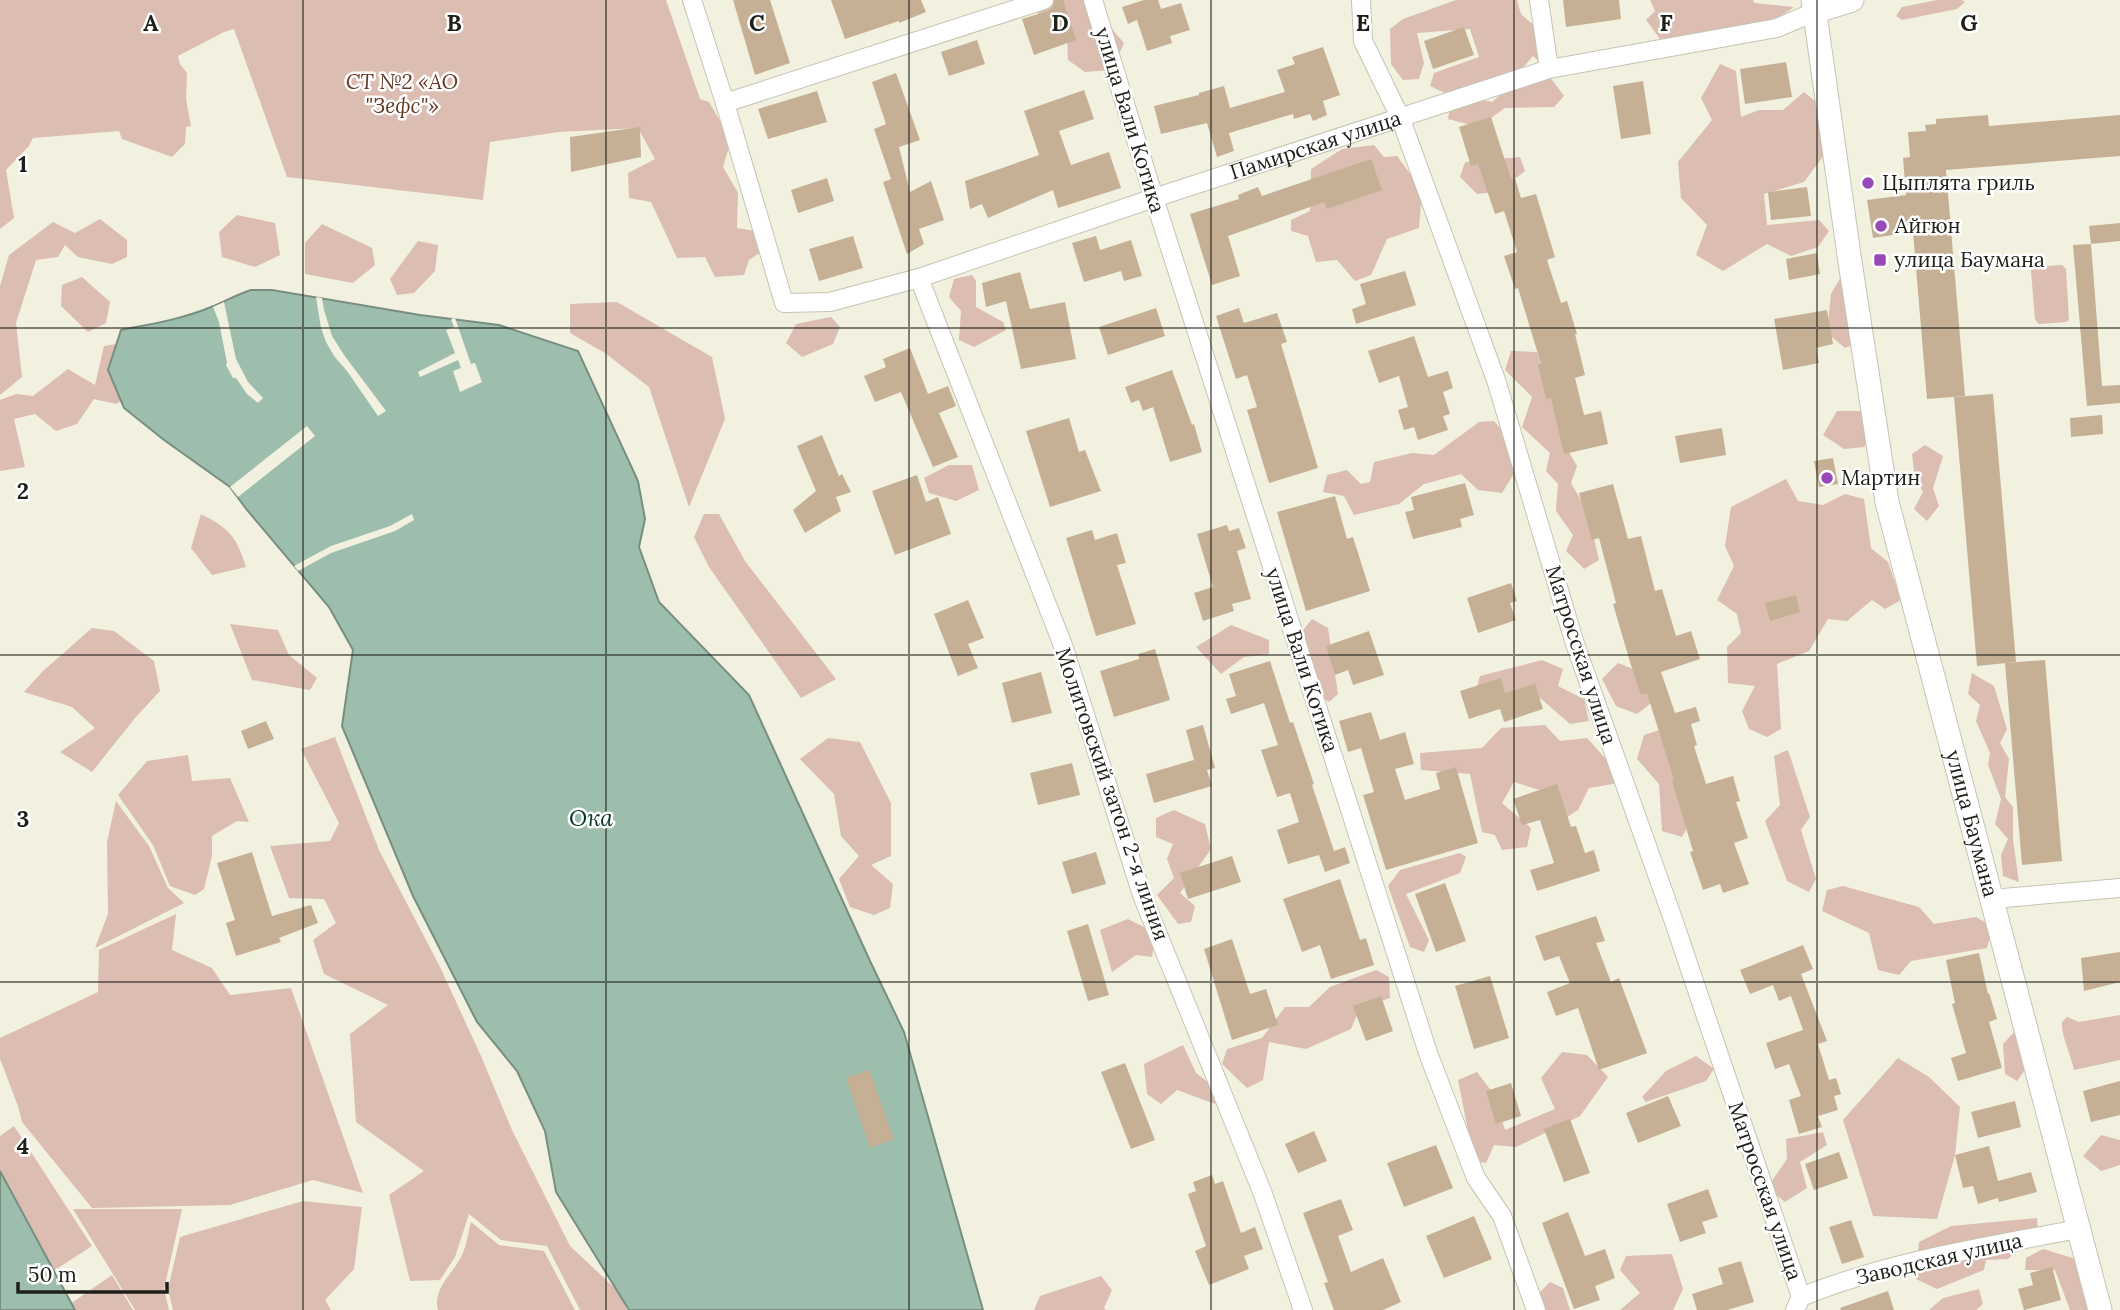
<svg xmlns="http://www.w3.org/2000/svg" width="2120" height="1310" font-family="Lora,serif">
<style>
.green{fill:#dbbdb1}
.water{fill:#9dbead;stroke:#778e81;stroke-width:2}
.pier{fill:#f2f1e0}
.building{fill:#c5b096}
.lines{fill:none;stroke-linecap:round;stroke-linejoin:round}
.minor-casing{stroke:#c5c4b3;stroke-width:20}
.tertiary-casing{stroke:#c5c4b3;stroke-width:25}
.minor{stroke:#fff;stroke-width:18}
.tertiary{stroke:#fff;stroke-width:23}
.grid{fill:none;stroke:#1f1f19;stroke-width:2;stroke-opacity:0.55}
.poi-dot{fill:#9948b8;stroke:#fff;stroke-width:2.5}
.labels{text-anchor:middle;stroke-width:5;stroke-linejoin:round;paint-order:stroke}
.park-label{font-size:21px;font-style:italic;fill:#663823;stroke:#fff}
.street-label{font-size:21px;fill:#1f1f19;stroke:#fff}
.poi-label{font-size:21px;fill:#1f1f19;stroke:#fff;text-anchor:start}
.water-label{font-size:23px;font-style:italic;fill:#043422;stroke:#fff}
.grid-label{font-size:23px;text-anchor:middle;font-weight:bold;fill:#1f1f19;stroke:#fff;stroke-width:5;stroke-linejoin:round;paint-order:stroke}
</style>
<rect width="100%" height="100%" fill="#f2f1e0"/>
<g class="green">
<polygon points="0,0 666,0 700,99 709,102 731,140 723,167 738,193 737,228 756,231 764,250 749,260 744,275 715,277 705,257 677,258 651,202 629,198 628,173 655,159 638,128 559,132 490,142 483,200 287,177 234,29 224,32 178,56 180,64 187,73 186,99 191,126 186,127 185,144 172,157 122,139 119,131 33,138 29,146 6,170 14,218 0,229"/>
<polygon points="1036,0 1090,0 1090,4 1124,43 1112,70 1085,72 1068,60 1067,36 1040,25"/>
<polygon points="1456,0 1517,0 1521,14 1555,44 1558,63 1544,66 1533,56 1521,70 1445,93 1430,86 1434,73 1479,57 1470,29 1417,33 1424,63 1419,79 1403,80 1391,64 1390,29 1403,19"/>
<polygon points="1650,0 1753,0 1754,3 1794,7 1774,21 1674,51 1660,39 1646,20 1655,11"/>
<polygon points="1937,0 1962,0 1965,2 1957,9 1902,20 1896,16 1902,7"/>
<polygon points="1720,64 1736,71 1741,117 1759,110 1783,110 1804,92 1821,106 1824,155 1804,182 1764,194 1767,225 1819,220 1829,231 1818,247 1791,256 1767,244 1723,271 1696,255 1707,225 1681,198 1678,162 1712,120 1701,98"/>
<polygon points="1550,77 1564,96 1554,107 1505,108 1478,127 1448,119 1450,107 1475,98 1492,102 1507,89"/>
<polygon points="1374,145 1384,157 1397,156 1422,190 1419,228 1387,239 1371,275 1355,281 1337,260 1316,262 1308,236 1291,231 1291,220 1310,211 1311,169 1342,149"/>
<polygon points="1520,157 1525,171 1498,192 1477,194 1460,177 1465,162"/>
<polygon points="237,215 275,223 280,255 255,267 222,257 219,232"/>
<polygon points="100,219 127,240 127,257 112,264 78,257 65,245 58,257 36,260 16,323 22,377 0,395 0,286 9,255 53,222 75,233"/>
<polygon points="322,224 372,248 375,265 353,283 305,274 305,243"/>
<polygon points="418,241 438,245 435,271 414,293 397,295 390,279"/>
<polygon points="2062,265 2066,269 2069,320 2066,322 2039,324 2035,320 2031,271 2034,267"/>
<polygon points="1843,273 1866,339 1845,348 1827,333 1831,294"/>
<polygon points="972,275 976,281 976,307 1003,322 1006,330 974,347 959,340 961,311 949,297 954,279"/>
<polygon points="82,277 110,302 106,323 88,332 61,306 62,285"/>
<polygon points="617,302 712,357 725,419 689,507 649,387 605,353 570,333 570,304"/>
<polygon points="831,317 840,327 833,344 802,357 786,343 796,324"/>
<polygon points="123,343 137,391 116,404 94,399 77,424 56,431 35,414 14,419 25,467 0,471 0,400 16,394 33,396 68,369 95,385 104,346"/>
<polygon points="1511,351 1537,352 1549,390 1574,401 1566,447 1577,466 1571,483 1588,512 1599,560 1584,569 1566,551 1573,535 1556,511 1558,484 1546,471 1550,453 1522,427 1532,397 1505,370"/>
<polygon points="1837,411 1861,411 1872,436 1864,447 1844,449 1823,435"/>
<polygon points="1494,421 1510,440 1518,467 1502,493 1478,490 1461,474 1424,484 1399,504 1354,515 1344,496 1323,492 1327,475 1347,470 1361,484 1370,482 1374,462 1412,453 1434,455 1479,422"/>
<polygon points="1925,445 1943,456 1933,488 1939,506 1927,521 1914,509 1923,492 1915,479 1912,454"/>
<polygon points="949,465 972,465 979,490 956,501 929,493 924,478"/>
<polygon points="1786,479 1798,501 1823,505 1845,494 1864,499 1871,548 1888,562 1901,600 1885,609 1872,600 1847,621 1828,619 1809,651 1777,664 1781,729 1767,737 1749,729 1742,711 1755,686 1728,683 1727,647 1741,633 1737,614 1717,600 1734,566 1725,546 1731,507"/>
<path d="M 201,514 C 230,529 236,536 246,567 L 212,575 L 191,548 Z"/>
<polygon points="704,514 719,514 745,561 836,679 801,698 709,567 694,537"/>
<polygon points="1312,619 1328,628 1338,694 1329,702 1314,692 1300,634"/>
<polygon points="230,624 278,630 289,655 317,678 310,690 252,680"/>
<polygon points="1231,625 1269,640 1269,654 1244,657 1221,674 1196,647"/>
<polygon points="92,628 114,631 154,661 160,691 135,718 92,772 60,752 95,728 72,707 24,692 43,671"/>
<polygon points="1542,660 1563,669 1558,686 1584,699 1589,721 1570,724 1532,691 1492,701 1475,693 1480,676"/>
<polygon points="1618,663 1644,673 1655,700 1637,714 1616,706 1602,679"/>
<polygon points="1972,673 1994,686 2007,729 2000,743 2009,759 2005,797 2013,807 2013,839 2019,882 2003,876 2001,855 2008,839 1995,824 2001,799 1988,765 1990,753 1976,721 1980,705 1968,694"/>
<polygon points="1545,725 1560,741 1587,738 1614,768 1619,783 1589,788 1578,810 1561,821 1549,793 1514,782 1502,803 1531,828 1527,847 1502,850 1495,835 1482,832 1470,774 1421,770 1420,753 1482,748 1501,728"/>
<polygon points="1666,728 1693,817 1682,837 1662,831 1659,784 1637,759 1644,735"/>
<polygon points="335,737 379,850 440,967 481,1056 512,1130 570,1246 620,1293 627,1310 580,1310 547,1246 501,1240 469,1214 455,1257 440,1280 410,1281 389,1195 424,1171 356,1122 350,1034 388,1005 324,974 313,940 336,923 324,899 289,898 270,846 330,841 339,823 301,749"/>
<polygon points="828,738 860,742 891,803 891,856 871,865 893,884 890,908 874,915 850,907 839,879 859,856 841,836 834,794 800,759"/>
<polygon points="1788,750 1810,817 1801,830 1816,879 1809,892 1787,881 1765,821 1780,805 1774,756"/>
<polygon points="188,755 192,781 230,778 249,822 237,821 212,836 212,856 204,889 195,895 170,886 153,845 118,795 147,761"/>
<polygon points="116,801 149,846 168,888 184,903 95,948 108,914 107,842"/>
<polygon points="1174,810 1205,824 1211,849 1180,893 1195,906 1191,922 1178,924 1157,895 1174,878 1167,859 1173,844 1156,837 1156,818"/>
<polygon points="1460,853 1466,857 1460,873 1406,894 1429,940 1424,952 1410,947 1388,886 1400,870"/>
<polygon points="1843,886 1919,907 1934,924 1976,917 1993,927 1987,948 1911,961 1899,975 1878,970 1869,933 1822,911 1827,890"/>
<polygon points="176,914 172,950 212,968 230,995 291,988 363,1193 313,1180 230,1205 92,1208 22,1122 18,1106 0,1059 0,1038 98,992 99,950"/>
<polygon points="1128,919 1156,933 1152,957 1136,955 1112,972 1100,930"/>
<polygon points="1376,970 1389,977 1390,998 1360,1008 1351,1029 1306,1049 1269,1042 1263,1080 1247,1088 1222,1064 1227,1049 1262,1038 1285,1007 1309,1007 1330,987"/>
<path d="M 2120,1015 L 2120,1060 L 2074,1070 C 2071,1055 2061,1036 2062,1022 L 2067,1017 L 2079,1022 Z"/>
<polygon points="2016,1030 2038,1052 2017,1081 2005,1074 2003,1044"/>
<polygon points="1183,1045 1196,1073 1221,1092 1215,1104 1177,1090 1161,1104 1147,1094 1144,1064"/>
<polygon points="1562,1052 1587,1055 1608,1077 1580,1116 1516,1147 1494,1145 1486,1163 1474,1161 1458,1080 1477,1072 1495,1096 1505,1130 1555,1109 1541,1078"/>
<polygon points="1696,1056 1714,1069 1706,1081 1646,1102 1642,1097 1666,1071"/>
<polygon points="1898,1058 1929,1077 1960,1107 1955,1155 1937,1219 1873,1216 1843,1120"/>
<polygon points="14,1126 92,1246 41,1279 0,1200 0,1136"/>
<polygon points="1823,1132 1827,1145 1800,1162 1807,1188 1785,1202 1767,1188 1787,1159 1786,1139"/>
<polygon points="2101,1135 2120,1140 2120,1165 2101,1171 2083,1156"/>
<polygon points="303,1201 362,1207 354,1269 325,1300 331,1310 173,1310 168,1289 180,1237"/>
<polygon points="73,1209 182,1209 164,1289 169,1310 135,1310"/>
<polygon points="2037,1218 2038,1231 2008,1259 1986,1260 1984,1270 1937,1289 1916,1279 1919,1242 1951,1226"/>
<path d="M 471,1222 L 499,1245 L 544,1251 L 575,1310 L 438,1310 C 432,1288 454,1273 462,1255 C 467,1245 468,1232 471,1222 Z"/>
<polygon points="2043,1249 2076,1259 2096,1310 2070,1310 2055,1270 2025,1270 2026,1258"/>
<polygon points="1672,1254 1683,1289 1673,1310 1620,1310 1640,1293 1620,1270 1626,1256"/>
<polygon points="112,1275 133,1310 63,1310 63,1309"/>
<polygon points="1101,1276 1112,1290 1104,1308 1106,1310 1034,1310 1040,1296"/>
<polygon points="1550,1282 1563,1288 1570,1310 1540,1310 1537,1295"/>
<polygon points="1979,1289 1983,1304 1976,1310 1929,1310 1943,1298"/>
</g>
<g class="water">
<path d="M 251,290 L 272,290 L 420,315 L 499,325 L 578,351 L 638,481 L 645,519 L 639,547 L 659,602 L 749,695 L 870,961 L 904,1032 L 983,1310 L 629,1310 L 556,1192 L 545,1131 L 517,1071 L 477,1022 L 413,896 L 342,726 L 353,650 L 329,607 L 247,510 L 230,487 L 164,440 L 124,408 L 108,370 L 121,330 C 151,324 183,319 211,307 C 225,302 237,294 251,290 Z"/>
<polygon points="0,1171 75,1310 0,1310"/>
</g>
<g class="pier">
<polygon points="316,297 322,298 324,310 332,336 344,355 386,411 378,416 347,371 334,356 326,342 321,328"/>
<polygon points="224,302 236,359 248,382 263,398 258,403 247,394 236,378 233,378 226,365 227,363 219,322 213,307"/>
<polygon points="455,318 471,364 475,363 482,382 460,392 453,371 461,368 458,360 420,377 418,372 455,353 446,330 454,327 451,319"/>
<polygon points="307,426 315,436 238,497 230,487"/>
<polygon points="412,514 414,520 395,531 331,553 298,571 294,566 331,546 390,526"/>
</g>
<g class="building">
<polygon points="733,0 770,0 790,63 755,75"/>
<polygon points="831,0 921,0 926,12 899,23 899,21 845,39"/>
<polygon points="1055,0 1063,0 1076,40 1034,55 1022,19 1048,11 1053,7"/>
<polygon points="1144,0 1158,0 1161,9 1181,3 1190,30 1170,36 1172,43 1147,51 1137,20 1128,24 1122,7"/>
<polygon points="1563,0 1619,0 1621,19 1566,27"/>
<polygon points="1464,27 1474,55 1433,69 1424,41"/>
<polygon points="977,40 985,64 949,76 941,52"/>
<polygon points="1323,47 1340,95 1323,101 1327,115 1313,121 1310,114 1294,119 1293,114 1229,133 1234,151 1217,157 1207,123 1161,134 1154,106 1199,95 1199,93 1224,86 1230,108 1285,92 1277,70 1295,64 1292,57"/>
<polygon points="1786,62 1792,97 1745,104 1740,69"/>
<polygon points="896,73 920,140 899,147 910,192 931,181 944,220 919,229 924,244 907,254 883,182 891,179 874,129 886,124 872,82"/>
<polygon points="1643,81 1651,134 1621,139 1613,86"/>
<polygon points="1084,90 1094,119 1059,131 1071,165 1109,152 1121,188 1058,208 1053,190 988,218 982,204 970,209 965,181 1039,155 1024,111"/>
<polygon points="817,91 827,122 768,139 758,109"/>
<polygon points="1988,115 1989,126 2120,115 2120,156 1946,170 1965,396 1927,399 1913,232 1873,238 1867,200 1906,195 1903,158 1910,157 1908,132 1926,131 1925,125 1936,124 1936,119"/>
<polygon points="1491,117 1511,179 1515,178 1521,198 1536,194 1555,257 1547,260 1561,303 1567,301 1577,334 1575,334 1585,375 1575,378 1584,415 1601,411 1608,444 1564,454 1551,398 1546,399 1538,365 1541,364 1518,288 1515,289 1504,256 1517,252 1504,211 1495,214 1478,164 1471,166 1459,127"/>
<polygon points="640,127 641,157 571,172 570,137"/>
<polygon points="1371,159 1382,190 1327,209 1324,202 1228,236 1240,276 1212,285 1190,214 1239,199 1238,195 1258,187 1262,196"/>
<polygon points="827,178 834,201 798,213 791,190"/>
<polygon points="1807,187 1811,216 1771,220 1768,192"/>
<polygon points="2120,223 2120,241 2091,244 2089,226"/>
<polygon points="853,236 863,268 819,281 809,249"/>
<polygon points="1096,236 1100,250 1131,240 1142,276 1124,281 1121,271 1084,282 1072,243"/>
<polygon points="2091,244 2102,386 2120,385 2120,403 2087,406 2073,245"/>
<polygon points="1817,253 1820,274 1789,280 1786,259"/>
<polygon points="1405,271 1416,305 1356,324 1352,309 1366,304 1360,284"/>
<polygon points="1020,272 1030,309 1065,302 1076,359 1021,369 1006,301 986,307 982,283"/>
<polygon points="1156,308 1165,336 1108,355 1099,327"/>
<polygon points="1239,308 1244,323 1277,313 1287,342 1281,344 1318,468 1269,483 1247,410 1257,407 1247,375 1236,379 1216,316"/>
<polygon points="1827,310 1833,344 1816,348 1819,363 1783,370 1774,319"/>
<polygon points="1414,336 1428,377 1448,371 1453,388 1443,392 1450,414 1443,416 1448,430 1418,440 1414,427 1404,430 1398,410 1408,407 1399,376 1379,383 1368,351"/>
<polygon points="910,348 928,394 948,386 956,406 939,413 958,457 933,467 901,392 875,402 864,376 886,367 883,359"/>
<polygon points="1172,370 1192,425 1194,424 1202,452 1170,462 1153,407 1143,411 1139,400 1131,403 1125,387"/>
<polygon points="1993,394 2016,662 1977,666 1954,397"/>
<polygon points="2102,415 2103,434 2071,437 2070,418"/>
<polygon points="1069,418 1079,452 1085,450 1101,491 1050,507 1026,431"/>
<polygon points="1722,428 1726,455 1680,463 1675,436"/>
<polygon points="822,435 839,476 842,474 851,492 836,497 841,511 805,533 793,510 816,491 797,446"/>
<polygon points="1833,458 1838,484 1819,487 1814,461"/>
<polygon points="917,475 926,502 938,497 951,534 895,555 872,491"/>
<polygon points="1465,483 1474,515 1460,519 1462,527 1413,539 1405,512 1414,510 1411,497"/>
<polygon points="1613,484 1628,539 1641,536 1655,591 1662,589 1676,636 1691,631 1700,659 1661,672 1675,713 1696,707 1700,721 1691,724 1697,745 1694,746 1706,784 1733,776 1740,801 1736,802 1748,838 1734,843 1749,884 1723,893 1720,884 1703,890 1690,852 1693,851 1672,781 1674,780 1647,693 1641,695 1630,662 1613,604 1616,603 1599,538 1592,540 1579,493"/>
<polygon points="1335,496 1347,539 1353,537 1370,591 1306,611 1277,512"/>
<polygon points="1227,525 1229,531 1239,528 1246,548 1237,551 1251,599 1232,604 1234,611 1203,621 1194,593 1213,587 1197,534"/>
<polygon points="1092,530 1095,540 1117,533 1126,563 1117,565 1136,624 1096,636 1066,538"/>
<polygon points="1511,583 1517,601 1510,603 1516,620 1478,633 1467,598"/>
<polygon points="1796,595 1800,612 1770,621 1765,603"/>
<polygon points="968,600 984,638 968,644 978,668 958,676 934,614"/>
<polygon points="1369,631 1384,675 1353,685 1348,670 1335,675 1326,646"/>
<polygon points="1155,649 1170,700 1114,717 1100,671 1139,659 1138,654"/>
<polygon points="2045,660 2062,861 2022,865 2005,663"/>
<polygon points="1270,661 1290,723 1293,722 1314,784 1312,785 1334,851 1345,847 1350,863 1325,872 1319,855 1288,864 1277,830 1299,822 1290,793 1277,797 1261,750 1278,745 1264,703 1231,714 1226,699 1236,696 1229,674"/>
<polygon points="1041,672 1052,713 1012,723 1002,683"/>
<polygon points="1501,678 1505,693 1535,684 1543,709 1504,722 1500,709 1469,719 1460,691"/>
<polygon points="1371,712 1380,740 1405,732 1414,764 1395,769 1405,800 1440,789 1436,773 1456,767 1478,843 1386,870 1363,795 1374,792 1361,748 1348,752 1339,721"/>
<polygon points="266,721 274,739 248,749 241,731"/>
<polygon points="1203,725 1215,768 1207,770 1212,786 1154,803 1146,774 1194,760 1186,730"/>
<polygon points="1072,763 1080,795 1038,805 1030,773"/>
<polygon points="1557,784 1571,827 1576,826 1585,853 1594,850 1600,871 1537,891 1530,870 1554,863 1540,820 1522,825 1513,799"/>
<polygon points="252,852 272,916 311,905 318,923 279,938 281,942 236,956 226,923 235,920 217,863"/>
<polygon points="1096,852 1106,884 1072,894 1062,862"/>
<polygon points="1232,856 1241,882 1188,899 1180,873"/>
<polygon points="1340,879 1360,940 1366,938 1374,965 1331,979 1320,945 1302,952 1283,899"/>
<polygon points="1445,883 1466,941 1436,952 1415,894"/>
<polygon points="1596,916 1605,941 1596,943 1611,982 1619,978 1647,1053 1599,1070 1578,1008 1556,1016 1547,992 1570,983 1559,956 1544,961 1535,936"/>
<polygon points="1088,924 1109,995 1088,1001 1067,931"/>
<polygon points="1232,939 1250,994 1266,989 1278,1025 1232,1040 1204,949"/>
<polygon points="1803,945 1813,969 1801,974 1827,1041 1818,1044 1829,1080 1836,1078 1841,1094 1834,1096 1838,1110 1818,1116 1822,1127 1799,1134 1789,1100 1801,1096 1789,1064 1775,1069 1766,1043 1803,1030 1791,996 1779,1001 1773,985 1750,994 1740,970"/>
<polygon points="2120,952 2120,982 2084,991 2081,958"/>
<polygon points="1979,953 1988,994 1989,993 1997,1019 1989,1022 2002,1068 1958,1081 1951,1058 1966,1053 1952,1004 1955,1003 1946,960"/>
<polygon points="1490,976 1509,1038 1474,1049 1455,986"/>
<polygon points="1381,996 1393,1031 1366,1041 1353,1006"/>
<polygon points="1125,1063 1155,1140 1131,1149 1101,1072"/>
<polygon points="869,1070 894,1139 870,1148 846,1078"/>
<polygon points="2120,1081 2120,1115 2091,1122 2083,1091"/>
<polygon points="1511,1083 1521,1116 1496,1124 1486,1091"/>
<polygon points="1668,1096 1681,1126 1638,1143 1626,1113"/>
<polygon points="2015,1101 2021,1127 1978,1138 1971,1112"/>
<polygon points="1570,1119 1590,1173 1564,1182 1544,1129"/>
<polygon points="1314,1131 1327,1161 1298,1173 1285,1144"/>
<polygon points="1436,1145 1453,1188 1404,1207 1387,1163"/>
<polygon points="1989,1146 1998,1181 2031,1172 2037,1192 1999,1202 1998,1198 1978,1204 1973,1186 1963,1188 1955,1155"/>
<polygon points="1839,1152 1848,1178 1814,1190 1805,1164"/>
<polygon points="1212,1175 1215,1184 1223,1181 1241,1233 1255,1227 1263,1249 1244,1256 1249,1269 1209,1285 1195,1251 1206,1246 1188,1194 1196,1191 1193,1182"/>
<polygon points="1708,1189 1718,1217 1702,1222 1706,1233 1680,1242 1667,1204"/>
<polygon points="1341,1199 1353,1230 1338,1236 1351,1272 1383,1258 1401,1302 1383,1310 1334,1310 1324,1283 1328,1282 1303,1213"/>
<polygon points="1568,1212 1585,1256 1605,1249 1615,1278 1595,1286 1600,1300 1574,1309 1542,1223"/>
<polygon points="1474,1216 1492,1259 1444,1278 1426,1236"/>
<polygon points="1851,1220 1864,1257 1842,1264 1829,1227"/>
<polygon points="1741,1261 1754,1302 1727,1310 1697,1310 1692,1294 1723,1284 1718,1268"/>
<polygon points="2052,1267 2061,1300 2024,1310 2018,1289 2033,1285 2030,1273"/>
<polygon points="1888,1291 1894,1310 1841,1310 1840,1308"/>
</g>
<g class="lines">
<defs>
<g id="minor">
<path id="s1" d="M 692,0 L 725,103 L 784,303 L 830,302 L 919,278 L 1154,198 L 1549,69 L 1777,28 L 1814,12"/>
<polyline points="1093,0 1154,198 1428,1053 1476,1178 1502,1216 1536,1310"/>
<polyline points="1361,0 1363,41 1400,117 1496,380 1575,644 1673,919 1801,1297 1795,1310"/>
<polyline points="1539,0 1549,69"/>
<polyline points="725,103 1044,0"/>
<polyline points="919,278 1064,648 1142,895 1263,1194 1303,1310"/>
<polyline points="1992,899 2120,888"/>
<path d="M 1801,1297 C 1890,1261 1985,1247 2078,1229"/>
</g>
<g id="tertiary">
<path id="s2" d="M 1813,0 L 1850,262 L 1887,502 L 2100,1310"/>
<polyline points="1814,12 1852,0"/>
</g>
</defs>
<use href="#minor" class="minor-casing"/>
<use href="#tertiary" class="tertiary-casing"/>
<use href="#minor" class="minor"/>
<use href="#tertiary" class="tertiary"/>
</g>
<path class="grid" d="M 303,0 L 303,1310M 606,0 L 606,1310M 909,0 L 909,1310M 1211,0 L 1211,1310M 1514,0 L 1514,1310M 1817,0 L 1817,1310M 0,328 L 2120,328M 0,655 L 2120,655M 0,982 L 2120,982"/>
<g class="poi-dot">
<circle cx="1868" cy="183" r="7"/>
<circle cx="1881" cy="226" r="7"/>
<rect x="1873" y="253" width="14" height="14" rx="3.5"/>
<circle cx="1827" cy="478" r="7"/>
</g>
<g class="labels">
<g class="park-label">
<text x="402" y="89">СТ №2 «АО<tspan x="402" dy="24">"Зефс"»</tspan></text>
</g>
<g class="street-label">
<text transform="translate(1130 120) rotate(73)" y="7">улица Вали Котика</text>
<text dy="7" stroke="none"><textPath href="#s1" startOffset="873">Памирская улица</textPath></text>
<text transform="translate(1581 655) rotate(72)" y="7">Матросская улица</text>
<text transform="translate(1302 660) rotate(72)" y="7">улица Вали Котика</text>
<text transform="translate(1112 794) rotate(71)" y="7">Молитовский затон 2-я линия</text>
<text dy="7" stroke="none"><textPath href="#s2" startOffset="840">улица Баумана</textPath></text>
<text transform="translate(1765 1191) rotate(71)" y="7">Матросская улица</text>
<text transform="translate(1939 1259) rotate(-13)" y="7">Заводская улица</text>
</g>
<g class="poi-label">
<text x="1882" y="190">Цыплята гриль</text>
<text x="1895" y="233">Айгюн</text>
<text x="1894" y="267">улица Баумана</text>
<text x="1841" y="485">Мартин</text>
</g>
<g class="water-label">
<text x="591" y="826">Ока</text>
</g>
</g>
<g class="grid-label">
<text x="151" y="31">A</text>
<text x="454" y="31">B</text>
<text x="757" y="31">C</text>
<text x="1060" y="31">D</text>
<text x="1363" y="31">E</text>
<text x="1666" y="31">F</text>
<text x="1969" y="31">G</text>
<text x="23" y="172">1</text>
<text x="23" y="499">2</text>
<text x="23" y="827">3</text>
<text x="23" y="1154">4</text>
</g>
<path d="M18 1282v10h149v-10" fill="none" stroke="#1f1f19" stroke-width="3.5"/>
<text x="28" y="1282" font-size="21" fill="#1f1f19" stroke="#ffffff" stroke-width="5" paint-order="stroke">50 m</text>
</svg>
